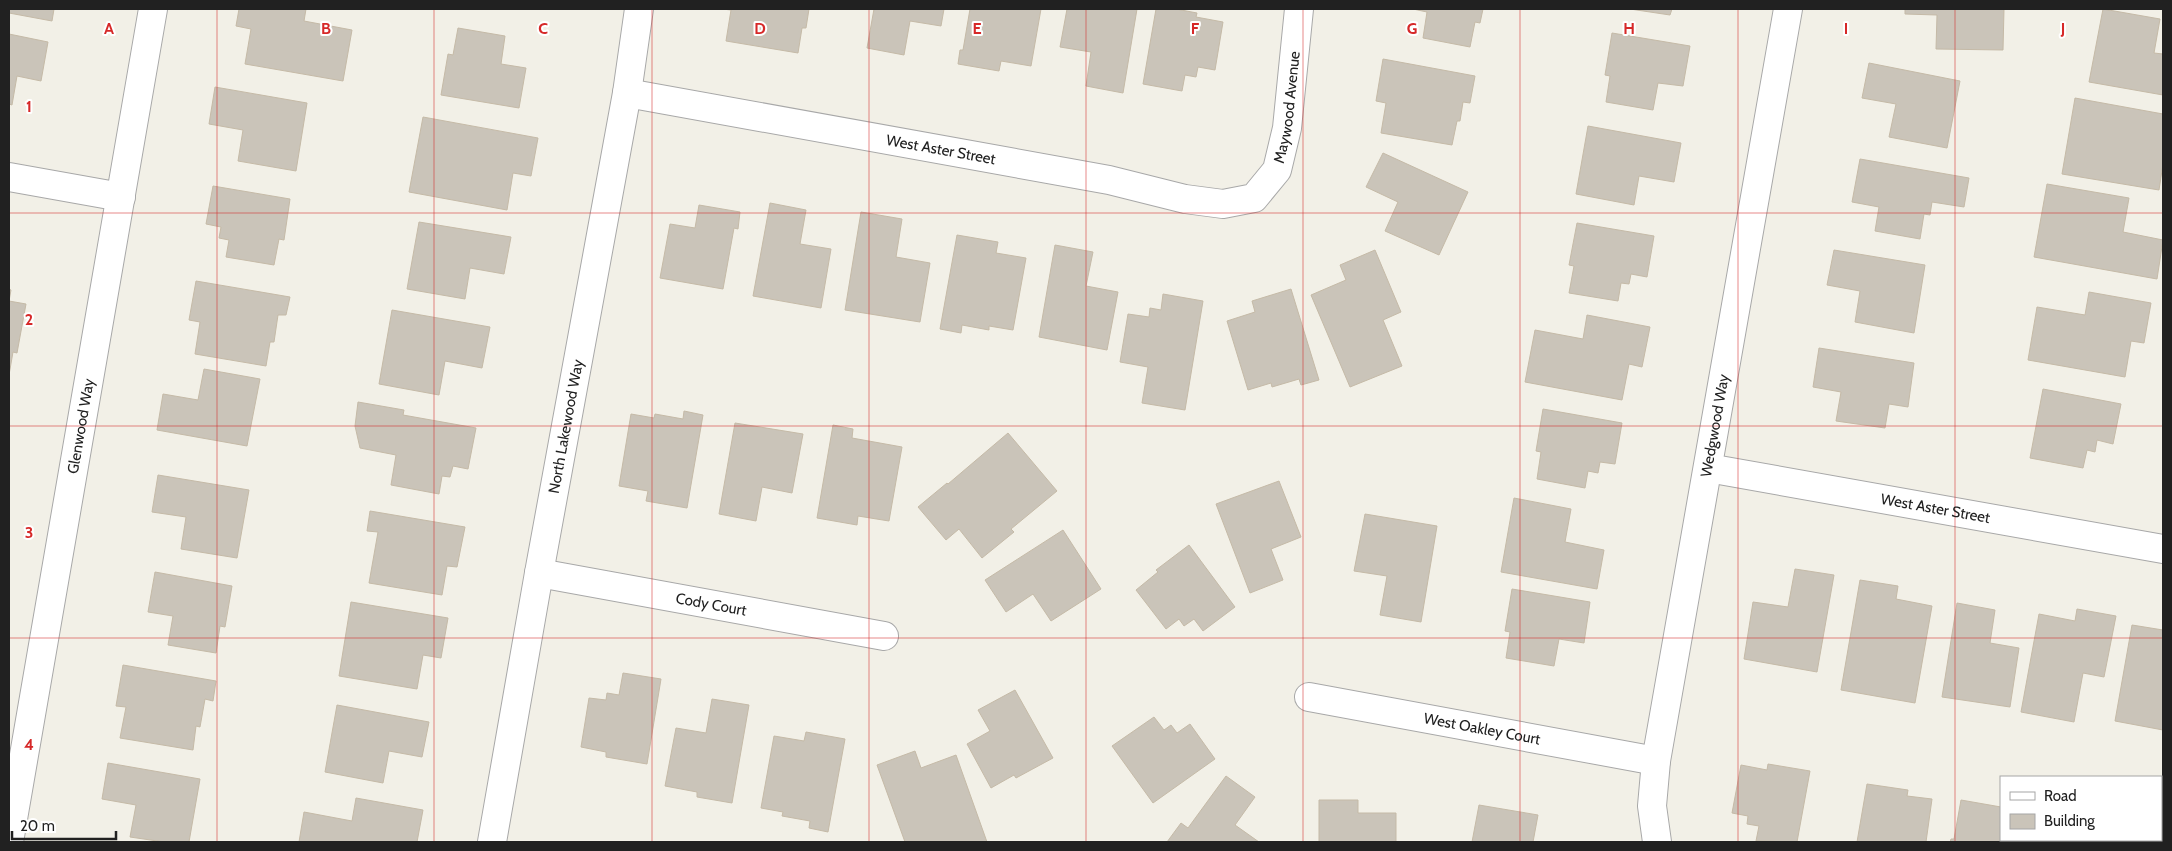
<svg xmlns="http://www.w3.org/2000/svg" width="2172" height="851" font-family="Cabin,sans-serif">
<style>
.building{fill:#cac4b9;stroke:#c5baa7}
.lines{fill:none;stroke-linecap:round;stroke-linejoin:round}
.minor-casing{stroke:#a8a8a8;stroke-width:30}
.minor{stroke:#fff;stroke-width:28}
.grid{fill:none;stroke:#d62828;stroke-width:1;stroke-opacity:0.55}
.labels{text-anchor:middle;stroke-width:4;stroke-linejoin:round;paint-order:stroke}
.street-label{font-size:15px;fill:#212121;stroke:#fff}
.grid-label{font-size:16px;text-anchor:middle;font-weight:bold;fill:#d62828;stroke:#fff;stroke-width:4;stroke-linejoin:round;paint-order:stroke}
</style>
<rect width="100%" height="100%" fill="#f2f0e7"/>
<g class="building">
<polygon points="9,9 54,9 52,21 9,13"/>
<polygon points="239,9 306,9 304,21 352,30 343,81 245,64 251,29 236,26"/>
<polygon points="722,9 809,9 806,28 802,28 798,53 726,41 731,10"/>
<polygon points="874,9 944,9 941,26 910,21 904,55 867,48"/>
<polygon points="970,9 1041,9 1031,66 1001,61 999,71 958,64 960,50 963,50"/>
<polygon points="1067,9 1137,9 1123,93 1086,86 1091,52 1060,47"/>
<polygon points="1156,9 1176,9 1197,13 1196,17 1223,22 1215,70 1198,67 1196,77 1185,75 1182,91 1143,84"/>
<polygon points="1413,9 1483,9 1480,23 1475,22 1470,47 1423,38 1427,12"/>
<polygon points="1630,9 1672,9 1670,15"/>
<polygon points="1905,9 2004,9 2003,50 1936,49 1937,15 1905,14"/>
<polygon points="2103,9 2160,19 2154,53 2163,54 2163,95 2089,82"/>
<polygon points="458,28 505,36 501,64 526,68 519,108 441,95 448,54 453,55"/>
<polygon points="1612,33 1690,46 1683,86 1658,83 1653,110 1606,102 1610,76 1605,75"/>
<polygon points="9,34 48,42 41,81 17,76 12,105 9,104"/>
<polygon points="1383,59 1475,76 1470,103 1463,102 1460,121 1457,121 1452,145 1381,133 1386,103 1376,101"/>
<polygon points="1869,63 1960,81 1947,148 1889,137 1896,104 1862,98"/>
<polygon points="215,87 307,103 296,171 238,161 243,130 209,124"/>
<polygon points="2075,98 2163,114 2163,164 2159,190 2062,174"/>
<polygon points="423,117 538,138 531,176 513,173 507,210 409,192"/>
<polygon points="1588,126 1681,143 1674,182 1639,176 1634,205 1576,194"/>
<polygon points="1383,153 1468,192 1439,255 1385,231 1398,202 1366,187"/>
<polygon points="1860,159 1969,178 1964,207 1932,202 1930,215 1924,214 1920,239 1875,231 1879,207 1852,202"/>
<polygon points="2047,184 2129,198 2123,232 2163,240 2157,279 2034,257"/>
<polygon points="213,186 290,199 284,240 279,239 274,265 226,257 229,240 219,238 221,227 206,224"/>
<polygon points="770,203 806,210 800,244 831,249 821,308 753,296"/>
<polygon points="699,205 740,212 738,229 734,228 723,289 660,278 670,224 695,228"/>
<polygon points="861,212 902,219 896,257 930,263 920,322 845,310"/>
<polygon points="419,222 511,237 504,274 470,268 465,299 407,289"/>
<polygon points="1577,223 1654,236 1647,277 1631,274 1629,284 1621,283 1618,301 1569,293 1574,266 1569,265"/>
<polygon points="957,235 998,242 996,253 1026,258 1013,330 989,326 989,330 962,325 961,333 940,329"/>
<polygon points="1055,245 1093,252 1086,286 1118,292 1107,350 1039,337"/>
<polygon points="1375,250 1401,312 1383,320 1402,366 1350,387 1311,295 1346,280 1340,265"/>
<polygon points="1834,250 1925,265 1914,333 1855,322 1860,291 1827,285"/>
<polygon points="196,281 290,297 286,315 278,315 274,342 270,342 266,366 195,354 200,322 189,320"/>
<polygon points="9,289 11,290 9,301 26,304 17,353 13,352 9,375"/>
<polygon points="1291,289 1319,380 1301,385 1299,379 1272,387 1271,383 1248,390 1227,321 1255,312 1252,301"/>
<polygon points="2089,292 2151,303 2144,343 2131,341 2125,377 2028,360 2037,307 2085,315"/>
<polygon points="1163,294 1203,301 1185,410 1142,403 1148,367 1120,362 1128,314 1149,317 1150,308 1161,310"/>
<polygon points="392,310 490,327 482,368 445,361 439,395 379,384"/>
<polygon points="1587,315 1650,327 1642,367 1629,364 1622,400 1525,382 1535,330 1583,339"/>
<polygon points="1819,348 1914,363 1908,407 1889,404 1885,428 1836,421 1841,392 1813,387"/>
<polygon points="204,369 260,379 247,446 157,430 163,394 198,400"/>
<polygon points="2043,389 2121,404 2113,444 2097,440 2095,452 2087,450 2083,468 2030,458"/>
<polygon points="358,402 404,410 403,415 476,428 468,469 453,466 450,477 442,476 439,494 391,485 396,455 360,448 355,426"/>
<polygon points="1543,409 1622,423 1615,464 1600,462 1598,473 1588,471 1585,488 1537,479 1541,452 1536,451"/>
<polygon points="684,411 703,415 687,508 646,501 648,491 619,486 631,414 654,418 655,414 683,419"/>
<polygon points="735,423 803,434 792,493 762,487 756,521 719,514"/>
<polygon points="833,425 853,429 852,438 902,447 889,521 858,516 857,525 817,518"/>
<polygon points="1008,433 1057,491 1011,529 1014,532 982,558 959,529 946,540 918,507 947,483 948,484"/>
<polygon points="158,475 249,490 237,558 181,549 186,517 152,512"/>
<polygon points="1279,481 1301,537 1271,549 1283,580 1250,593 1216,504"/>
<polygon points="1514,498 1571,509 1565,542 1604,550 1597,589 1501,572"/>
<polygon points="370,511 465,527 457,567 447,566 442,595 369,583 378,532 367,531"/>
<polygon points="1365,514 1437,526 1421,622 1380,615 1387,576 1354,571"/>
<polygon points="1063,530 1101,589 1051,621 1033,594 1006,612 985,580"/>
<polygon points="1189,545 1235,607 1203,631 1194,619 1184,626 1179,619 1166,629 1136,590 1158,572 1156,570"/>
<polygon points="1795,569 1834,575 1817,672 1744,659 1753,602 1788,607"/>
<polygon points="155,572 232,586 225,627 220,626 216,653 168,645 173,616 148,612"/>
<polygon points="1860,580 1898,586 1896,599 1932,606 1915,703 1841,690"/>
<polygon points="1512,589 1590,602 1584,643 1559,639 1554,666 1506,658 1510,632 1505,631"/>
<polygon points="351,602 448,618 441,658 423,655 417,689 339,676"/>
<polygon points="1957,603 1995,610 1990,643 2019,648 2010,707 1942,697"/>
<polygon points="2077,609 2116,616 2104,677 2083,673 2074,722 2021,712 2039,614 2075,621"/>
<polygon points="2132,625 2163,630 2163,730 2115,721"/>
<polygon points="123,665 216,681 213,701 205,699 200,727 196,726 193,750 120,738 126,707 116,706"/>
<polygon points="623,673 661,679 647,764 606,757 606,752 581,747 589,698 606,700 607,693 619,695"/>
<polygon points="1015,690 1053,758 1016,778 1014,775 991,788 967,744 990,731 978,710"/>
<polygon points="712,699 749,705 732,803 697,797 697,792 665,786 676,728 706,733"/>
<polygon points="337,705 429,722 422,757 389,751 383,783 325,772"/>
<polygon points="1154,717 1164,730 1171,725 1177,733 1190,724 1215,759 1153,803 1112,746"/>
<polygon points="806,732 845,739 828,832 809,828 810,821 782,816 783,812 761,808 774,736 804,741"/>
<polygon points="915,751 921,768 956,755 987,842 905,842 877,765"/>
<polygon points="108,763 200,779 189,842 164,842 130,837 136,805 102,799"/>
<polygon points="1768,764 1810,771 1797,842 1756,841 1759,826 1747,824 1748,816 1732,813 1741,765 1767,770"/>
<polygon points="1226,776 1255,797 1235,825 1259,842 1167,842 1181,823 1188,828"/>
<polygon points="1867,784 1908,790 1907,796 1932,799 1926,842 1857,842"/>
<polygon points="356,798 423,810 417,842 299,842 304,812 352,821"/>
<polygon points="1319,800 1358,800 1358,813 1396,813 1396,842 1319,842"/>
<polygon points="1961,800 2001,807 2001,840 2045,840 2045,842 1950,842 1951,839 1954,839"/>
<polygon points="1479,805 1538,815 1533,842 1472,842"/>
<polygon points="2161,823 2163,823 2163,842 2088,842 2088,840 2161,840"/>
</g>
<g class="lines">
<defs>
<g id="minor">
<path id="s1" d="M 627,93 L 1109,180 L 1185,199 L 1223,204 L 1254,198 L 1277,170 L 1287,128 L 1299,9"/>
<polyline points="9,177 121,197"/>
<path id="s2" d="M 1708,468 L 2163,549"/>
<path id="s3" d="M 539,573 L 884,636"/>
<path id="s4" d="M 1309,697 L 1656,761"/>
<path id="s5" d="M 9,842 L 153,9"/>
<path id="s6" d="M 492,842 L 539,573 L 627,93 L 639,9"/>
<path id="s7" d="M 1657,842 L 1652,806 L 1656,761 L 1788,9"/>
</g>
</defs>
<use href="#minor" class="minor-casing"/>
<use href="#minor" class="minor"/>
</g>
<path class="grid" d="M 217,9 L 217,842M 434,9 L 434,842M 652,9 L 652,842M 869,9 L 869,842M 1086,9 L 1086,842M 1303,9 L 1303,842M 1520,9 L 1520,842M 1738,9 L 1738,842M 1955,9 L 1955,842M 9,213 L 2163,213M 9,426 L 2163,426M 9,638 L 2163,638"/>
<g class="labels">
<g class="street-label">
<text dy="5" stroke="none"><textPath href="#s1" startOffset="738">Maywood Avenue</textPath></text>
<text dy="5" stroke="none"><textPath href="#s1" startOffset="319">West Aster Street</textPath></text>
<text dy="5" stroke="none"><textPath href="#s7" startOffset="422">Wedgwood Way</textPath></text>
<text dy="5" stroke="none"><textPath href="#s5" startOffset="422">Glenwood Way</textPath></text>
<text dy="5" stroke="none"><textPath href="#s6" startOffset="422">North Lakewood Way</textPath></text>
<text dy="5" stroke="none"><textPath href="#s2" startOffset="231">West Aster Street</textPath></text>
<text dy="5" stroke="none"><textPath href="#s3" startOffset="175">Cody Court</textPath></text>
<text dy="5" stroke="none"><textPath href="#s4" startOffset="176">West Oakley Court</textPath></text>
</g>
</g>
<g class="grid-label">
<text x="109" y="34">A</text>
<text x="326" y="34">B</text>
<text x="543" y="34">C</text>
<text x="760" y="34">D</text>
<text x="977" y="34">E</text>
<text x="1195" y="34">F</text>
<text x="1412" y="34">G</text>
<text x="1629" y="34">H</text>
<text x="1846" y="34">I</text>
<text x="2063" y="34">J</text>
<text x="29" y="112">1</text>
<text x="29" y="325">2</text>
<text x="29" y="538">3</text>
<text x="29" y="750">4</text>
</g>
<rect width="2172" height="851" fill="none" stroke="#212121" stroke-width="20"/>
<rect x="2000" y="776" width="162" height="65" fill="#ffffff" stroke="#a6a6a6"/>
<rect x="2010" y="792" width="25" height="8" fill="#ffffff" stroke="#a6a6a6"/>
<text x="2044" y="801" font-size="15" fill="#212121">Road</text>
<rect x="2010" y="814" width="25" height="15" fill="#cac4b9" stroke="#a6a6a6"/>
<text x="2044" y="826" font-size="15" fill="#212121">Building</text>
<path d="M12 831v8h104v-8" fill="none" stroke="#212121" stroke-width="2.5"/>
<text x="20" y="831" font-size="15" fill="#212121" stroke="#ffffff" stroke-width="4" paint-order="stroke">20 m</text>
</svg>
